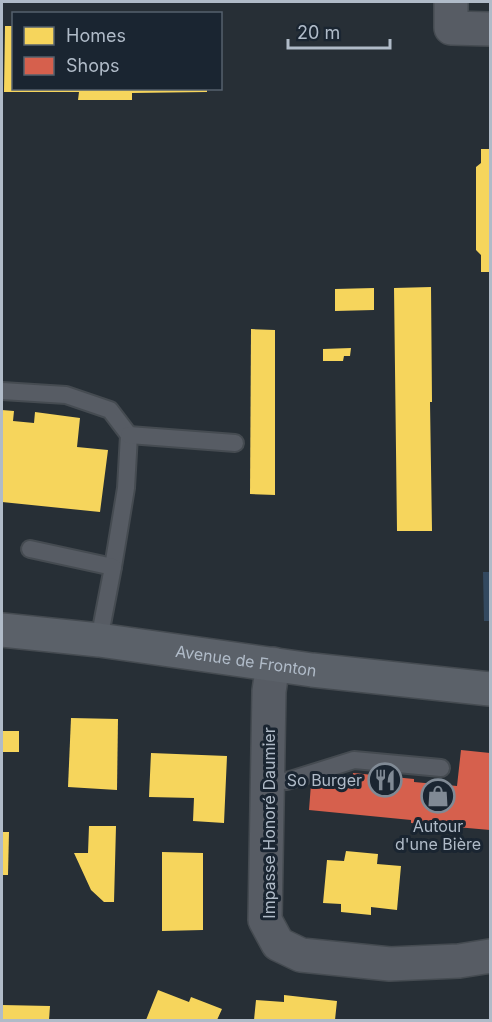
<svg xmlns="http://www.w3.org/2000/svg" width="492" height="1022" font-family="Inter,sans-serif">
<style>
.water{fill:#334960}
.homes{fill:#f6d55c}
.shops{fill:#d6604d}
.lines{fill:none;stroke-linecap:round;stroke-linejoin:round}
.lane-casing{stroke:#454b51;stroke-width:20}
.street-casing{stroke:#454b51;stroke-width:36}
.secondary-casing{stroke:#454b51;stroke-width:36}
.lane{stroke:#575c64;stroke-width:16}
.street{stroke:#575c64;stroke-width:33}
.secondary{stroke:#5b6169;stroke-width:33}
.labels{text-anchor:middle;stroke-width:6;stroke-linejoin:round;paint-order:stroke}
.street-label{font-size:16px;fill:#b0bbc8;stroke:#1a2531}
.poi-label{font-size:16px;fill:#b0bbc8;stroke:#1a2531;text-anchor:end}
</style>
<rect width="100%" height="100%" fill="#272f36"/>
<polygon class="water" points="483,572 490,572 490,621 484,621"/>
<g class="homes">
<polygon points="5,26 14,26 14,88 207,88 207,92 132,93 132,100 78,100 79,92 4,92"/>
<polygon points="481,149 490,149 490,272 481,272 481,255 476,250 476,167 481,163"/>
<polygon points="431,287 432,402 430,402 432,531 397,531 394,288"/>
<polygon points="374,288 374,310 335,311 335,289"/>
<polygon points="251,329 275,330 275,495 250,494"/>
<polygon points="351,348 350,356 344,356 343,361 323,361 323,349"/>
<polygon points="2,410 14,411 13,421 34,423 35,412 80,418 77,447 108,450 100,512 2,502"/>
<polygon points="71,718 118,719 117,790 68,787"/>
<rect x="2" y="731" width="17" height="21"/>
<polygon points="151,753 227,756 224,823 193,821 194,798 149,797"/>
<polygon points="89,826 116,826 114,902 104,902 91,890 74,853 88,853"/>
<polygon points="2,832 9,832 8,875 2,875"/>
<polygon points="346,851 378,854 377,864 401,866 397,910 371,907 371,915 341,912 341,904 323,903 327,860 344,861"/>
<polygon points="162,852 203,853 203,930 162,931"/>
<polygon points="158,990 189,1002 191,997 222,1009 217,1020 146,1020"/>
<polygon points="284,995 337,1001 335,1020 254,1020 256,1000 284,1002"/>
<polygon points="2,1005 50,1006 49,1020 2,1020"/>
</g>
<polygon class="shops" points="461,750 490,753 490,830 411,823 411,820 309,810 311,784 352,788 353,773 414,779 414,782 457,786"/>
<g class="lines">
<defs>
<g id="lane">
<polyline points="2,391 66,395 110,410 129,435 126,488 113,567"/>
<polyline points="129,435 235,443"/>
<polyline points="30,549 113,567 99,640"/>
<polyline points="268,779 287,781 354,760 441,768"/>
</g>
<g id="street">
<polyline points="451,2 451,28 490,29"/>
<polyline points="273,664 269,691 265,920 278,944 301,955 390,964 459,961 490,956"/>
</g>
<g id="secondary">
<path id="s1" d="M 2,630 L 99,640 L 312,670 L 490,689"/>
</g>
</defs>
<use href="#lane" class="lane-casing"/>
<use href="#street" class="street-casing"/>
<use href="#secondary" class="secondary-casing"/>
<use href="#lane" class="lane"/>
<use href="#street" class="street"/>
<use href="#secondary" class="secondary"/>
</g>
<defs>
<symbol id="restaurant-ring" viewBox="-11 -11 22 22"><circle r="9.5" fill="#1a2531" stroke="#808a95" stroke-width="1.5"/><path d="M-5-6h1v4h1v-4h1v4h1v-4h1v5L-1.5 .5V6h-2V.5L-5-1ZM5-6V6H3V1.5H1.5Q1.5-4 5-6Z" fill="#808a95"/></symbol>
<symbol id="shop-ring" viewBox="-11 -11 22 22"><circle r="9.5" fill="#1a2531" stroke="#808a95" stroke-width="1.5"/><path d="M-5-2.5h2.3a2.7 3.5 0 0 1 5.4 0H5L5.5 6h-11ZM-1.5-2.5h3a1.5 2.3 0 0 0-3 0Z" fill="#808a95"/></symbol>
</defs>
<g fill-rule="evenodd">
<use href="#restaurant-ring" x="366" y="761" width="38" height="38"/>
<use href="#shop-ring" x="419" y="777" width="38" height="38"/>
</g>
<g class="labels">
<g class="street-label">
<text dy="6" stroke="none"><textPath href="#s1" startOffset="246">Avenue de Fronton</textPath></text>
<text transform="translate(269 823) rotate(-90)" y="6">Impasse Honoré Daumier</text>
</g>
<g class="poi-label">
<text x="362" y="786">So Burger</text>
<text x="438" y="832" text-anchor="middle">Autour<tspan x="438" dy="18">d'une Bière</tspan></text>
</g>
</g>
<rect width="492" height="1022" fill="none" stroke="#b0bbc8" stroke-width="6"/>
<rect x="12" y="12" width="210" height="78" fill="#1a2531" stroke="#56616d" stroke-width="1.5"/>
<rect x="24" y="27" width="30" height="18" fill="#f6d55c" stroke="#56616d" stroke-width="1.5"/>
<text x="66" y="42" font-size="18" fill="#b0bbc8">Homes</text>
<rect x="24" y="57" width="30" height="18" fill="#d6604d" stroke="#56616d" stroke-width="1.5"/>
<text x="66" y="72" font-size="18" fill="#b0bbc8">Shops</text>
<path d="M288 39v9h102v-9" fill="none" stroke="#b0bbc8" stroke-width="3"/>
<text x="297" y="39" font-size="18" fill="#b0bbc8" stroke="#1a2531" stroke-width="4.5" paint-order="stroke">20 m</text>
</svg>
